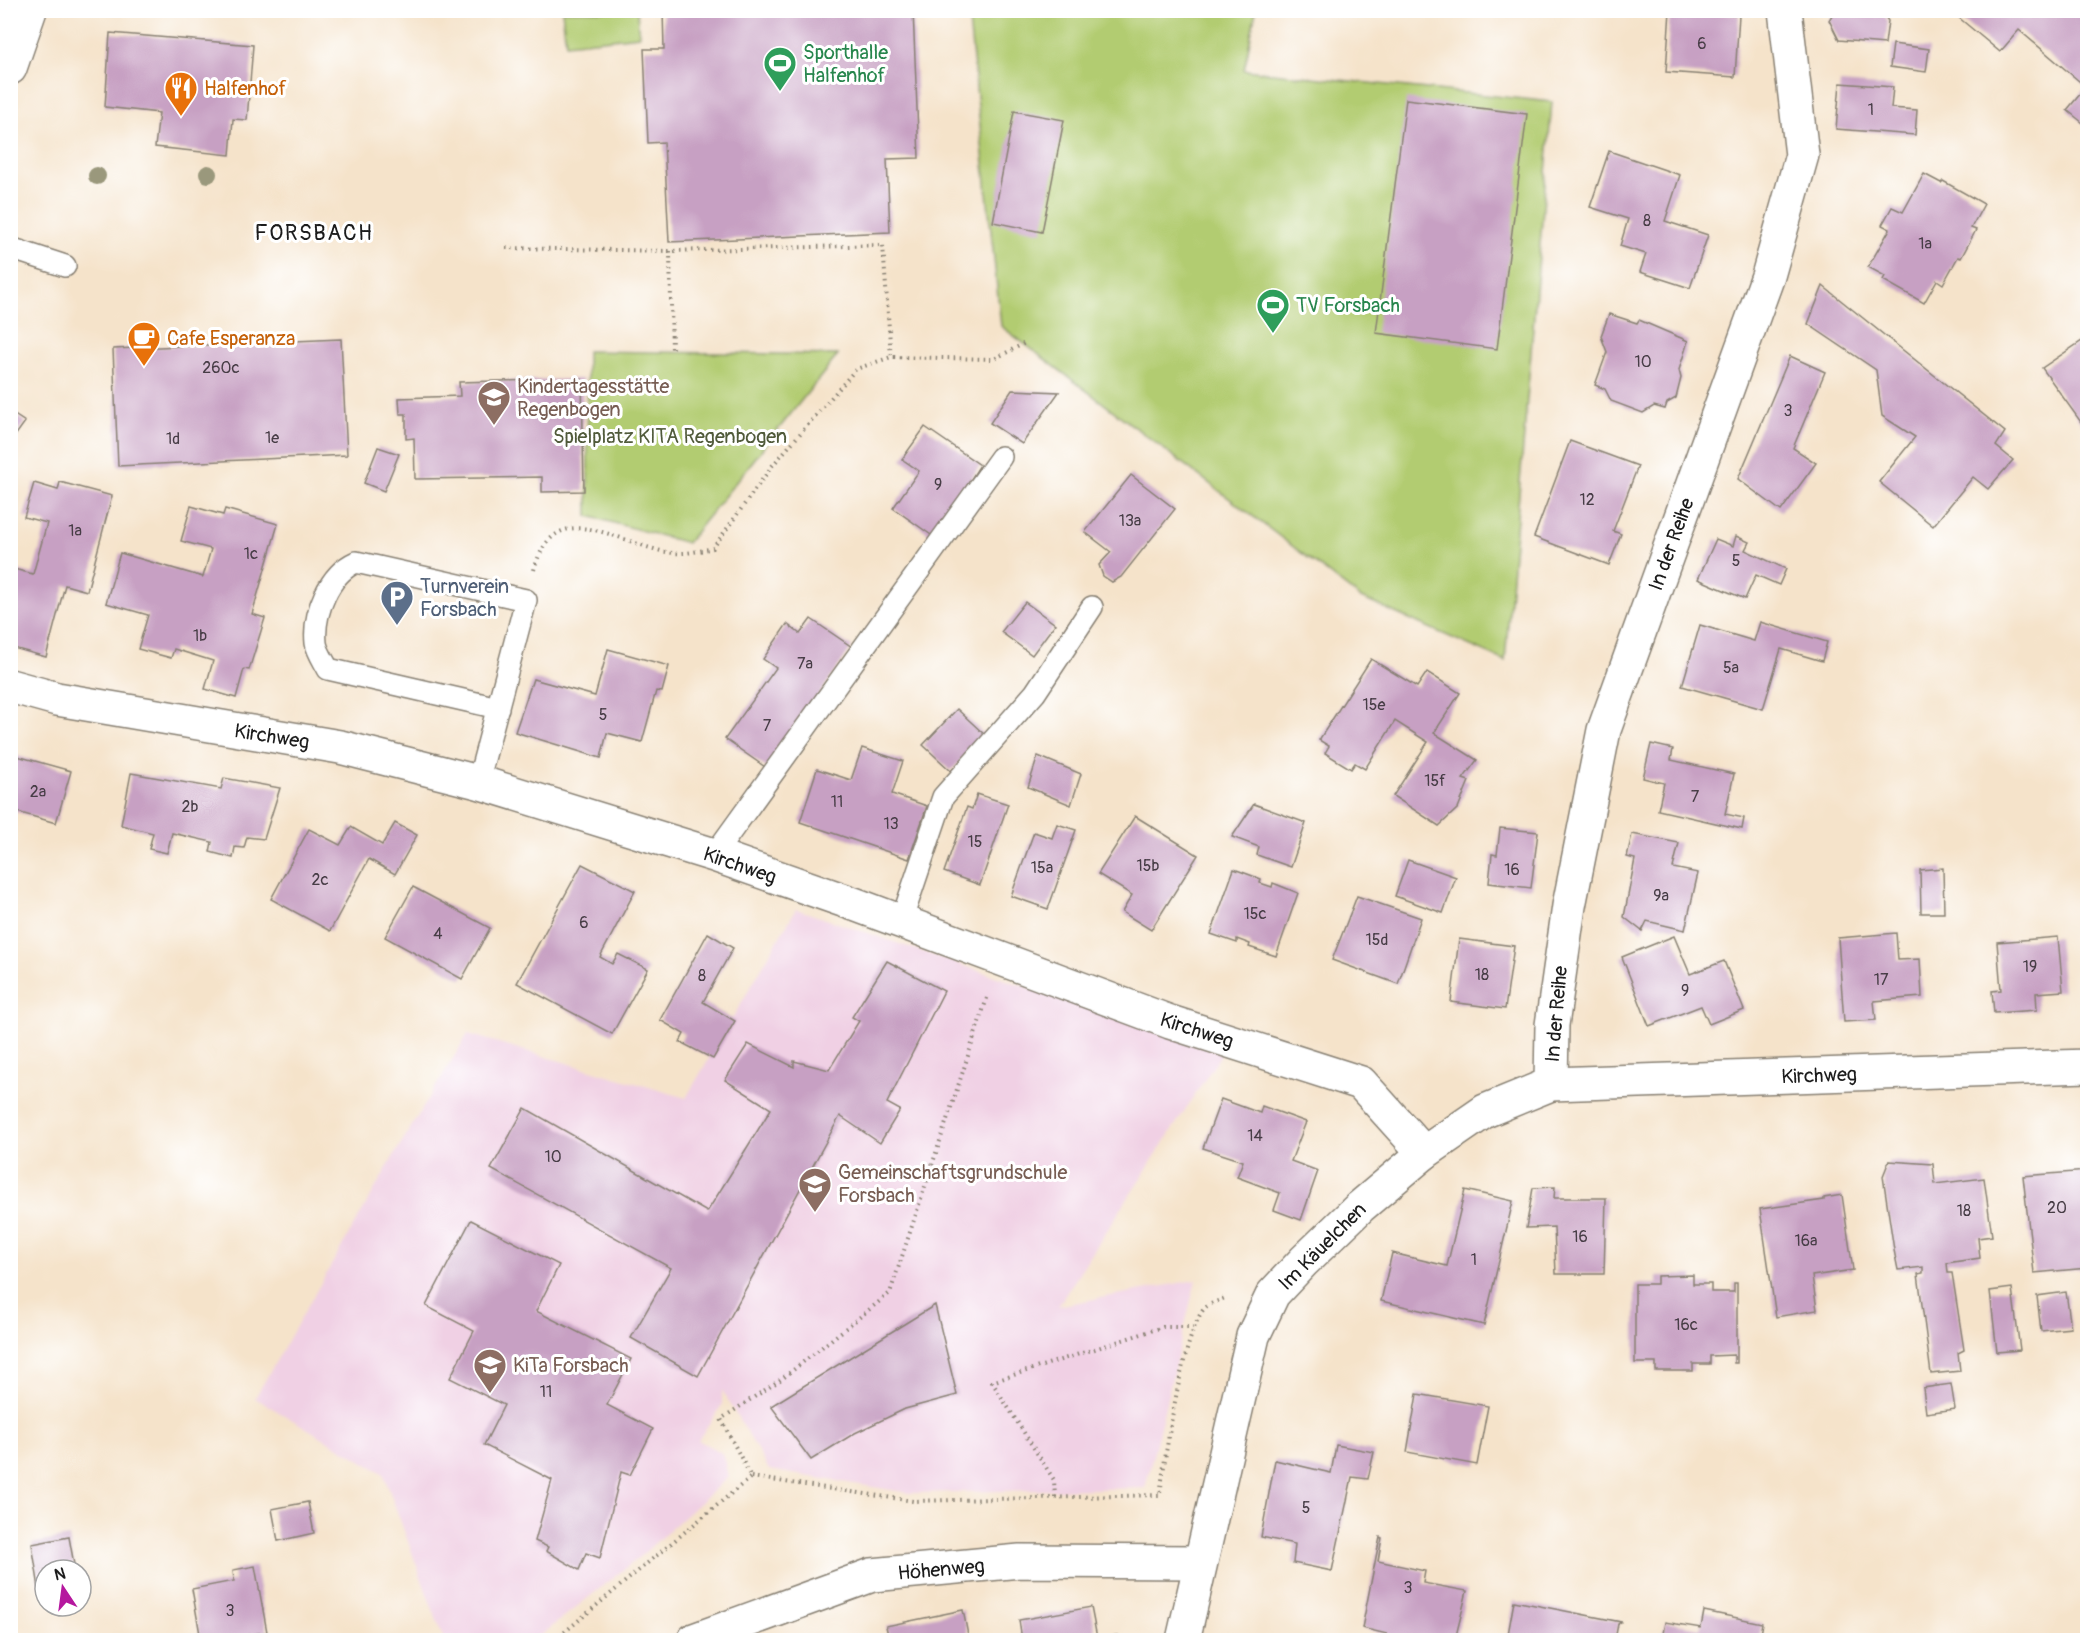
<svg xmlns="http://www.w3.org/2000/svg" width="2098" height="1651" font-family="Pangolin,sans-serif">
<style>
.built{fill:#f0d0e4}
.green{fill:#b2cc71;stroke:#677446;stroke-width:1.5}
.building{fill:#c7a0c3}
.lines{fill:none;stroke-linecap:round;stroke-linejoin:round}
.service-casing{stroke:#888073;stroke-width:24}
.minor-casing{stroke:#888073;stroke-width:36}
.secondary-casing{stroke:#888073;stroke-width:36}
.path{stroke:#888073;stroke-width:4;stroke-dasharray:1.5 4.5;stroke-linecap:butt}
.service{stroke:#fff;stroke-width:21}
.minor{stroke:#fff;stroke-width:33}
.secondary{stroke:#fff;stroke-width:33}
.tree{fill:#9a987b}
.labels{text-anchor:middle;stroke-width:6;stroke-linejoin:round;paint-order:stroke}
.number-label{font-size:16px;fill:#473d46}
.leisure-label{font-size:20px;fill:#27864d;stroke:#fff;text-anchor:start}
.food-label{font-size:20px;fill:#c56008;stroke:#fff;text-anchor:start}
.education-label{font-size:20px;fill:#785e54;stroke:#fff;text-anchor:start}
.park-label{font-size:20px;fill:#505a3a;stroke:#fff}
.street-label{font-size:20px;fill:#1c1c1c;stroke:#fff}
.service-label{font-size:20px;fill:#4e5e75;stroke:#fff;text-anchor:start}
.quarter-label{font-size:22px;letter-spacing:1.5px;fill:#1c1c1c;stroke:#fff}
</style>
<rect width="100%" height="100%" fill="#fff"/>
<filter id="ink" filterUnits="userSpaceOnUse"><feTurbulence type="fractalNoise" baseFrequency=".0167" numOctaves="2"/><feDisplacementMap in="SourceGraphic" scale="12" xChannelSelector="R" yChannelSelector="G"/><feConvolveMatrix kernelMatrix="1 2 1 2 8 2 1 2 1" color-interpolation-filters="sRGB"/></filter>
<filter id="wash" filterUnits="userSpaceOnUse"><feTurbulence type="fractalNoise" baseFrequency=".008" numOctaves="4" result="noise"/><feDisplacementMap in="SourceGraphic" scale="24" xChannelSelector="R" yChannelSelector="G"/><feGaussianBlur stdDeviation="1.35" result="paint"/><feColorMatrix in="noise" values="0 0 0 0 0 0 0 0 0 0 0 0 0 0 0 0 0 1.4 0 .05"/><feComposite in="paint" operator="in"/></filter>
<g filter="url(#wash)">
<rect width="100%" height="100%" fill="#f5e3ca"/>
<polygon class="built" points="796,909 1222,1053 1058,1306 1196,1280 1145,1488 910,1493 769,1470 722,1390 722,1405 698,1440 723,1454 728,1477 643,1554 535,1640 444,1640 383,1473 255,1398 399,1147 468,1034 686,1098"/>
<g class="green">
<polygon points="562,11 637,11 639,36 566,44"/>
<polygon points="968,11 1256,11 1244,70 1552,102 1505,661 1361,598 1001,326"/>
<polygon points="587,351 838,355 687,543 588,516"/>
</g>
<g id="blocks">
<g class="building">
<polygon points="114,10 155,10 154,13 114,14"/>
<polygon points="663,10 913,10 919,158 887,159 890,232 669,242 664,142 648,143 644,49 664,49"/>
<polygon points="1670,10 1739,15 1735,77 1666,72"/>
<polygon points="1835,10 1881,10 1888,21 1885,44 1839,40 1829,20"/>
<polygon points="1964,10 2083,10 2088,14 2088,127 2067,110 2086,87 2019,30 2000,52 1958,17"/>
<polygon points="110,33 253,45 247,120 233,119 230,155 155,147 159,113 105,107"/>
<polygon points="1893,44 1929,49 1926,72 1890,67"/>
<polygon points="1840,83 1893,87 1891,108 1917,110 1915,135 1836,129"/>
<polygon points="1406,99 1527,114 1497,349 1376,333"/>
<polygon points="1014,111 1064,120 1042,232 993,222"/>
<polygon points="1609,151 1680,175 1665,221 1708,235 1690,288 1640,272 1646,254 1620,246 1628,219 1590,207"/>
<polygon points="1924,174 1941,183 1943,181 1984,204 1971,228 1976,230 1961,258 1958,257 1943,284 1937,280 1924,303 1883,280 1885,276 1868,267 1890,229 1882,225 1892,207 1903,212"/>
<polygon points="1823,286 2005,432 1996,446 2013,460 1988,489 1973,477 1933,526 1879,482 1915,437 1882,416 1876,370 1808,324"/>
<polygon points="1609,314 1637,323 1639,320 1688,341 1679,370 1681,378 1676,398 1667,403 1665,409 1654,406 1643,413 1611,401 1605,389 1595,385 1607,352 1601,336"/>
<polygon points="2088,337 2088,432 2042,368"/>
<polygon points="341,339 347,455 118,466 113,349"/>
<polygon points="1790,356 1825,372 1793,448 1816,463 1781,511 1738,479"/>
<polygon points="582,379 584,491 542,492 542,477 415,479 414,438 406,439 406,414 400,414 399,398 460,396 459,382"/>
<polygon points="1012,390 1059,392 1022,444 990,423"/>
<polygon points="10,412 25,422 10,443"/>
<polygon points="925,427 980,465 934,537 893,508 919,471 902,459"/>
<polygon points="1570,441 1638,466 1613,531 1621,534 1609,565 1534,537"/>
<polygon points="378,447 399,454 384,491 364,483"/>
<polygon points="1131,475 1175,509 1121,577 1112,582 1103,576 1099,565 1111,552 1085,532"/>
<polygon points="60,482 112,496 87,591 65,585 46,657 10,647 10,568 33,574 47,523 24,517 34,483 58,490"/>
<polygon points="191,506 223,515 225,509 278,524 252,614 265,618 249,670 244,669 236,698 205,689 213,661 174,649 171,658 138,649 148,615 106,603 120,553 203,577 211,549 181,541"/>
<polygon points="1736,536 1749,542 1745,550 1786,569 1779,585 1756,575 1745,599 1698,579 1716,539 1733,546"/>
<polygon points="1025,602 1055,624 1032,655 1001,632"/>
<polygon points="811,619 852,647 768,769 725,739 776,668 763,659 787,624 800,634"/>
<polygon points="1760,622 1827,642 1822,661 1781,649 1763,709 1682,686 1700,625 1754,641"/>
<polygon points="608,649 669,666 662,692 656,691 642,742 607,733 601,758 515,732 533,679 595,696"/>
<polygon points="1371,659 1417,687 1427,672 1460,693 1434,733 1477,760 1463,779 1469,781 1458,808 1439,826 1393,796 1428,742 1395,721 1365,769 1355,763 1351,769 1325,753 1329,746 1319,740"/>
<polygon points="957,709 985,735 951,771 923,745"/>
<polygon points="1651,744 1673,749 1671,760 1734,774 1725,814 1744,818 1742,829 1658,810 1664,783 1643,778"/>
<polygon points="862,748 903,761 892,794 927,806 909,859 800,822 817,769 851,780"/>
<polygon points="10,754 71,771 56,823 10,810"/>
<polygon points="1038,756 1081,774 1071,805 1028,787"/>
<polygon points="131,773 221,789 224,778 280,788 264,839 247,837 244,848 235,847 233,858 210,852 212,842 172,833 167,853 149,849 153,833 121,825"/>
<polygon points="977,794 1008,804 980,885 944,872 967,807 972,809"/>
<polygon points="1254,804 1306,823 1291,867 1257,855 1259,847 1232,837"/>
<polygon points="1135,816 1198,855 1151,930 1122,912 1132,895 1098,874"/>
<polygon points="395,823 417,835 395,874 369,859 330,931 271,899 309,829 340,845 351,827 382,845"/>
<polygon points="1057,824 1076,830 1048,909 1011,896 1034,832 1052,838"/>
<polygon points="1500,828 1538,832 1531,888 1489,883 1492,854 1497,855"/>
<polygon points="1632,834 1679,843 1673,868 1698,873 1685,930 1647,921 1642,931 1624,917 1635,859 1627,857"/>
<polygon points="1408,860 1456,877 1443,913 1395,896"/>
<polygon points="582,864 635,891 600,957 612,964 618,954 648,969 612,1034 517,983"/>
<polygon points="1943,868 1944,913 1921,913 1920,870"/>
<polygon points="1234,869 1261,879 1260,883 1272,887 1273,883 1298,893 1276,956 1249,947 1250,944 1237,939 1237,943 1211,934"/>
<polygon points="413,887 490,928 462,979 385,937"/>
<polygon points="1357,896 1421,918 1398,984 1332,960"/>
<polygon points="708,933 733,948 703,1002 735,1021 713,1059 680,1042 684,1034 660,1020"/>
<polygon points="1896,933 1898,960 1920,959 1922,997 1874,1001 1876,1020 1844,1022 1838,938"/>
<polygon points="1674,936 1690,974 1724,961 1744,1010 1709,1024 1701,1006 1649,1026 1622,957"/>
<polygon points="2058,937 2063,991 2036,993 2037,1010 1994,1013 1992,991 2001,990 1997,942"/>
<polygon points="1459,939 1514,946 1505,1009 1451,1002"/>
<polygon points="887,961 944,991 887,1103 900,1110 880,1143 840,1116 698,1376 631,1338 671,1268 491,1169 525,1108 707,1212 771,1109 725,1080 748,1044 794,1067 794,1061 829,1070 859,1021 852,1017"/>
<polygon points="1221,1099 1260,1113 1262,1106 1306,1122 1291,1161 1318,1171 1301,1220 1274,1210 1280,1193 1237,1177 1243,1161 1203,1148"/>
<polygon points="1889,1161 1933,1164 1935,1184 1984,1178 1992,1236 1978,1238 1980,1258 1947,1263 1948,1273 1952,1273 1964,1350 1958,1353 1960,1371 1931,1374 1918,1274 1923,1273 1923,1267 1898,1270 1894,1250 1883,1176"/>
<polygon points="2088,1171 2088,1268 2034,1273 2023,1176"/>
<polygon points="1555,1187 1554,1198 1606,1198 1604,1274 1556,1274 1554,1227 1526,1228 1533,1188"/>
<polygon points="1465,1190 1513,1201 1484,1325 1381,1301 1392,1253 1447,1266"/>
<polygon points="1842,1195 1853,1270 1812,1276 1817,1310 1776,1317 1760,1209 1824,1200 1824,1198"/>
<polygon points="471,1220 559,1265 536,1311 631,1359 607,1405 653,1429 630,1475 621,1472 600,1558 586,1553 579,1570 546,1551 548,1547 535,1541 552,1480 484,1445 504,1405 450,1378 474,1331 426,1306"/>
<polygon points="1693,1275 1693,1284 1711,1284 1711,1292 1734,1292 1734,1283 1737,1283 1737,1363 1734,1363 1734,1355 1710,1356 1710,1364 1693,1364 1693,1371 1656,1371 1656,1363 1635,1363 1635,1284 1657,1284 1657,1276"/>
<polygon points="2012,1288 2020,1350 1997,1352 1990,1291"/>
<polygon points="2066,1292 2071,1328 2041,1331 2037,1296"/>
<polygon points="935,1305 957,1395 905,1409 855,1433 811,1460 771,1406"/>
<polygon points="1951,1384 1955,1409 1926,1413 1923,1388"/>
<polygon points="1417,1394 1488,1406 1477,1465 1407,1452"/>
<polygon points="1336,1445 1374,1452 1368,1479 1352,1477 1332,1571 1293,1563 1295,1544 1261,1537 1275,1460 1331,1473"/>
<polygon points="308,1502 314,1533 278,1541 272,1509"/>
<polygon points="69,1537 75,1570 45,1570 45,1587 39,1588 32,1544"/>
<polygon points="1380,1537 1382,1538 1378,1561 1425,1571 1423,1583 1467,1591 1455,1640 1386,1640 1387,1634 1362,1628"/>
<polygon points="255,1566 267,1632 246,1635 247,1640 201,1640 192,1589 234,1581 233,1570"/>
<polygon points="1514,1601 1621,1622 1618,1624 1615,1640 1507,1640"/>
<polygon points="1091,1607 1097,1638 1117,1635 1118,1640 1022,1640 1019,1620"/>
<polygon points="963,1610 969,1640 889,1640 886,1626"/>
<polygon points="1704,1611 1762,1623 1759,1640 1662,1640 1665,1622 1701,1628"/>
<polygon points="151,1634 152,1640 119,1640 119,1639"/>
</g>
</g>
</g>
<g filter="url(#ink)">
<use href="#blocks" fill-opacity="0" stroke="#888073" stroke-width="1.5"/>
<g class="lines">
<defs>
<g id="service">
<polyline points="10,248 65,266"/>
<path d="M 478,782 L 526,600 L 356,562 C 329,574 313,613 316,643 C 317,651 324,661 328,669 L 498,708"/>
<polyline points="714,855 1001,457"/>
<polyline points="901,922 943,797 1035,693 1092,607"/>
</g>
<g id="minor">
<polyline points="10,686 57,699 340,747 478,782 714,855 854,904 1170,1022 1361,1083 1424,1153"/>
<polyline points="1551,1084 1552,1025 1569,906 1604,730 1768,276 1802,155 1785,10"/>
<polyline points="694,1640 872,1575 1020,1561 1200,1562"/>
<polyline points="1183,1640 1253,1336 1273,1294 1304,1261 1360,1207 1424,1153 1485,1111 1551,1084 2088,1066"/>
</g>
<polyline id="secondary" points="10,68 30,10"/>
</defs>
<use href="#service" class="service-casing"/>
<use href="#minor" class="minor-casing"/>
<use href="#secondary" class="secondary-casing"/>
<g class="path">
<polyline points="506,248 670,251 883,245 891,357"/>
<polyline points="670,251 672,352"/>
<path d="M 534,570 C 556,491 621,547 673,553 C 687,554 700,551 713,548 L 772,466 L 856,369 L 891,357 L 994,359 L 1025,343"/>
<path d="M 751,1477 L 913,1501 L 1160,1495 C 1164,1462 1184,1325 1206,1307 C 1211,1303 1221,1300 1227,1297"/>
<polyline points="1055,1497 1054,1480 992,1382 1163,1327 1193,1327"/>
<polyline points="555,1640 751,1477 721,1419 783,1378 890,1293 988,995"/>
</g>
<use href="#service" class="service"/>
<use href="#minor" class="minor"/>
<use href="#secondary" class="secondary"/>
</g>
<g class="tree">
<circle cx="208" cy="174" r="9"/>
<circle cx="97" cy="176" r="9"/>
</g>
</g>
<defs>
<symbol id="stadium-pin" viewBox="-11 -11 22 30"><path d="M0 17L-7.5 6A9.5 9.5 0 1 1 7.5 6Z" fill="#2e9e5b" stroke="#fff"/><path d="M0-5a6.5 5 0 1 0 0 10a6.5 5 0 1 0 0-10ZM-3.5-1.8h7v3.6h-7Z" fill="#fff"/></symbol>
<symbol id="restaurant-pin" viewBox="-11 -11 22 30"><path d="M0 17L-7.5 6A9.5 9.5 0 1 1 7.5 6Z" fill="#e8710a" stroke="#fff"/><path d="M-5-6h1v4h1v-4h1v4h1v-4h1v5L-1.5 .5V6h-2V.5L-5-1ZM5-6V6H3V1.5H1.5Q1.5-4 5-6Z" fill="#fff"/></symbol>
<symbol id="cafe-pin" viewBox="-11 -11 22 30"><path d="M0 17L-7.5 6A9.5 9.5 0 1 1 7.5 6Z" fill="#e8710a" stroke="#fff"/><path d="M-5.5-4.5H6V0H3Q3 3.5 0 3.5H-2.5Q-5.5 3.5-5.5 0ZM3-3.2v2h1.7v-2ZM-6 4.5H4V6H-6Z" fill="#fff"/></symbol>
<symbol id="school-pin" viewBox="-11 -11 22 30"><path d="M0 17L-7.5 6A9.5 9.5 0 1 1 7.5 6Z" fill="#8d6e63" stroke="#fff"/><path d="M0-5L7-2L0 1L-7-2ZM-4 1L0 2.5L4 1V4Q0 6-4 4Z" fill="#fff"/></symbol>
<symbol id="parking-pin" viewBox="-11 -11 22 30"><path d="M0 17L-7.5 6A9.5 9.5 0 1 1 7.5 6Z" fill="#5c6f8a" stroke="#fff"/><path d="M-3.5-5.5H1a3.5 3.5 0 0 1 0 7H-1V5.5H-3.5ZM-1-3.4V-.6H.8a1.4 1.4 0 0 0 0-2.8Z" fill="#fff"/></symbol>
</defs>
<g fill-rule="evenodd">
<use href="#stadium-pin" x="761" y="44" width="38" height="52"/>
<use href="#restaurant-pin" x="162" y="69" width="38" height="52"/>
<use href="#stadium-pin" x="1254" y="286" width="38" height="52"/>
<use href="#cafe-pin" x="125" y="319" width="38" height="52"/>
<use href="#school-pin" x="475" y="378" width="38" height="52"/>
<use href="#parking-pin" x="378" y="578" width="38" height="52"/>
<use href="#school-pin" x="796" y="1165" width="38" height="52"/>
<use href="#school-pin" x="471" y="1346" width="38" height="52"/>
</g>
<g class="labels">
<g class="number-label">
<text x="1702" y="49">6</text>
<text x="1871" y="115">1</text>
<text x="1647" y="226">8</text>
<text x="1925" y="249">1a</text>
<text x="1643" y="367">10</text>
<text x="221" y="373">260c</text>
<text x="1788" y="416">3</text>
<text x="272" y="443">1e</text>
<text x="173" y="444">1d</text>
<text x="938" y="490">9</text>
<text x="1587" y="505">12</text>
<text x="1130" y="526">13a</text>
<text x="75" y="536">1a</text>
<text x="251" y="559">1c</text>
<text x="1736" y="566">5</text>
<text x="200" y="641">1b</text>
<text x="805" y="669">7a</text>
<text x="1731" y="673">5a</text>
<text x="1374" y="710">15e</text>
<text x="603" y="720">5</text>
<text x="767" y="731">7</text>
<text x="1435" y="786">15f</text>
<text x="38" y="797">2a</text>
<text x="1695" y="802">7</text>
<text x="837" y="807">11</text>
<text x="190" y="812">2b</text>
<text x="891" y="829">13</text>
<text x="975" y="847">15</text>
<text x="1148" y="871">15b</text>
<text x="1042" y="873">15a</text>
<text x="1512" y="875">16</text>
<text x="320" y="885">2c</text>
<text x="1661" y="901">9a</text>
<text x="1255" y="919">15c</text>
<text x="584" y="928">6</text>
<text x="438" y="939">4</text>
<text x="1377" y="945">15d</text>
<text x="2030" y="972">19</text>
<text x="1482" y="980">18</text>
<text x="702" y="981">8</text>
<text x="1881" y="985">17</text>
<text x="1685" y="996">9</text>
<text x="1255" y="1141">14</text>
<text x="553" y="1162">10</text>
<text x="2057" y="1213">20</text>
<text x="1964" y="1216">18</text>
<text x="1580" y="1242">16</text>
<text x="1806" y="1246">16a</text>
<text x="1474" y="1265">1</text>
<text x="1686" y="1330">16c</text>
<text x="546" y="1397">11</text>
<text x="1306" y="1513">5</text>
<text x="1408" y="1593">3</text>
<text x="230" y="1616">3</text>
</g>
<g class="leisure-label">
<text x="803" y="59">Sporthalle<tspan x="803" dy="23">Halfenhof</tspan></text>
<text x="1296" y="312">TV Forsbach</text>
</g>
<g class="food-label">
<text x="204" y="95">Halfenhof</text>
<text x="167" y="345">Cafe Esperanza</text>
</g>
<g class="education-label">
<text x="517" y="393">Kindertagesstätte<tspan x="517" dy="23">Regenbogen</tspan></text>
<text x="838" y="1179">Gemeinschaftsgrundschule<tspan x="838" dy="23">Forsbach</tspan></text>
<text x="513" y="1372">KiTa Forsbach</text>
</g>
<g class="park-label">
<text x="670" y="443">Spielplatz KITA Regenbogen</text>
</g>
<g class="street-label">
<text transform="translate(1671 544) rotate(-70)" y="7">In der Reihe</text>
<text transform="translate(272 736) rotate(9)" y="7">Kirchweg</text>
<text transform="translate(740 865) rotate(19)" y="7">Kirchweg</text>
<text transform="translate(1556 1014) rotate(-85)" y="7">In der Reihe</text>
<text transform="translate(1197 1030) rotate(18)" y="7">Kirchweg</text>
<text transform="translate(1819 1075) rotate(-2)" y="7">Kirchweg</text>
<text transform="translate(1322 1246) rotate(-45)" y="7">Im Käuelchen</text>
<text transform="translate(941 1569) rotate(-5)" y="7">Höhenweg</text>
</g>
<g class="service-label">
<text x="420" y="593">Turnverein<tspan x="420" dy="23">Forsbach</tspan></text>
</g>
<g class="quarter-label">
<text x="314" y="240">FORSBACH</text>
</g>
</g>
<rect width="2098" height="1651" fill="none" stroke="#fff" stroke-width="36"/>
<g transform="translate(63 1588) rotate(347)"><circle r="28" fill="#ffffff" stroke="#a4a4a4" stroke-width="1.5"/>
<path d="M0-4.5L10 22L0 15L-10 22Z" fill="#b5179e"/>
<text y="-9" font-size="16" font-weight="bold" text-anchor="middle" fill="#1c1c1c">N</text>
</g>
</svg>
